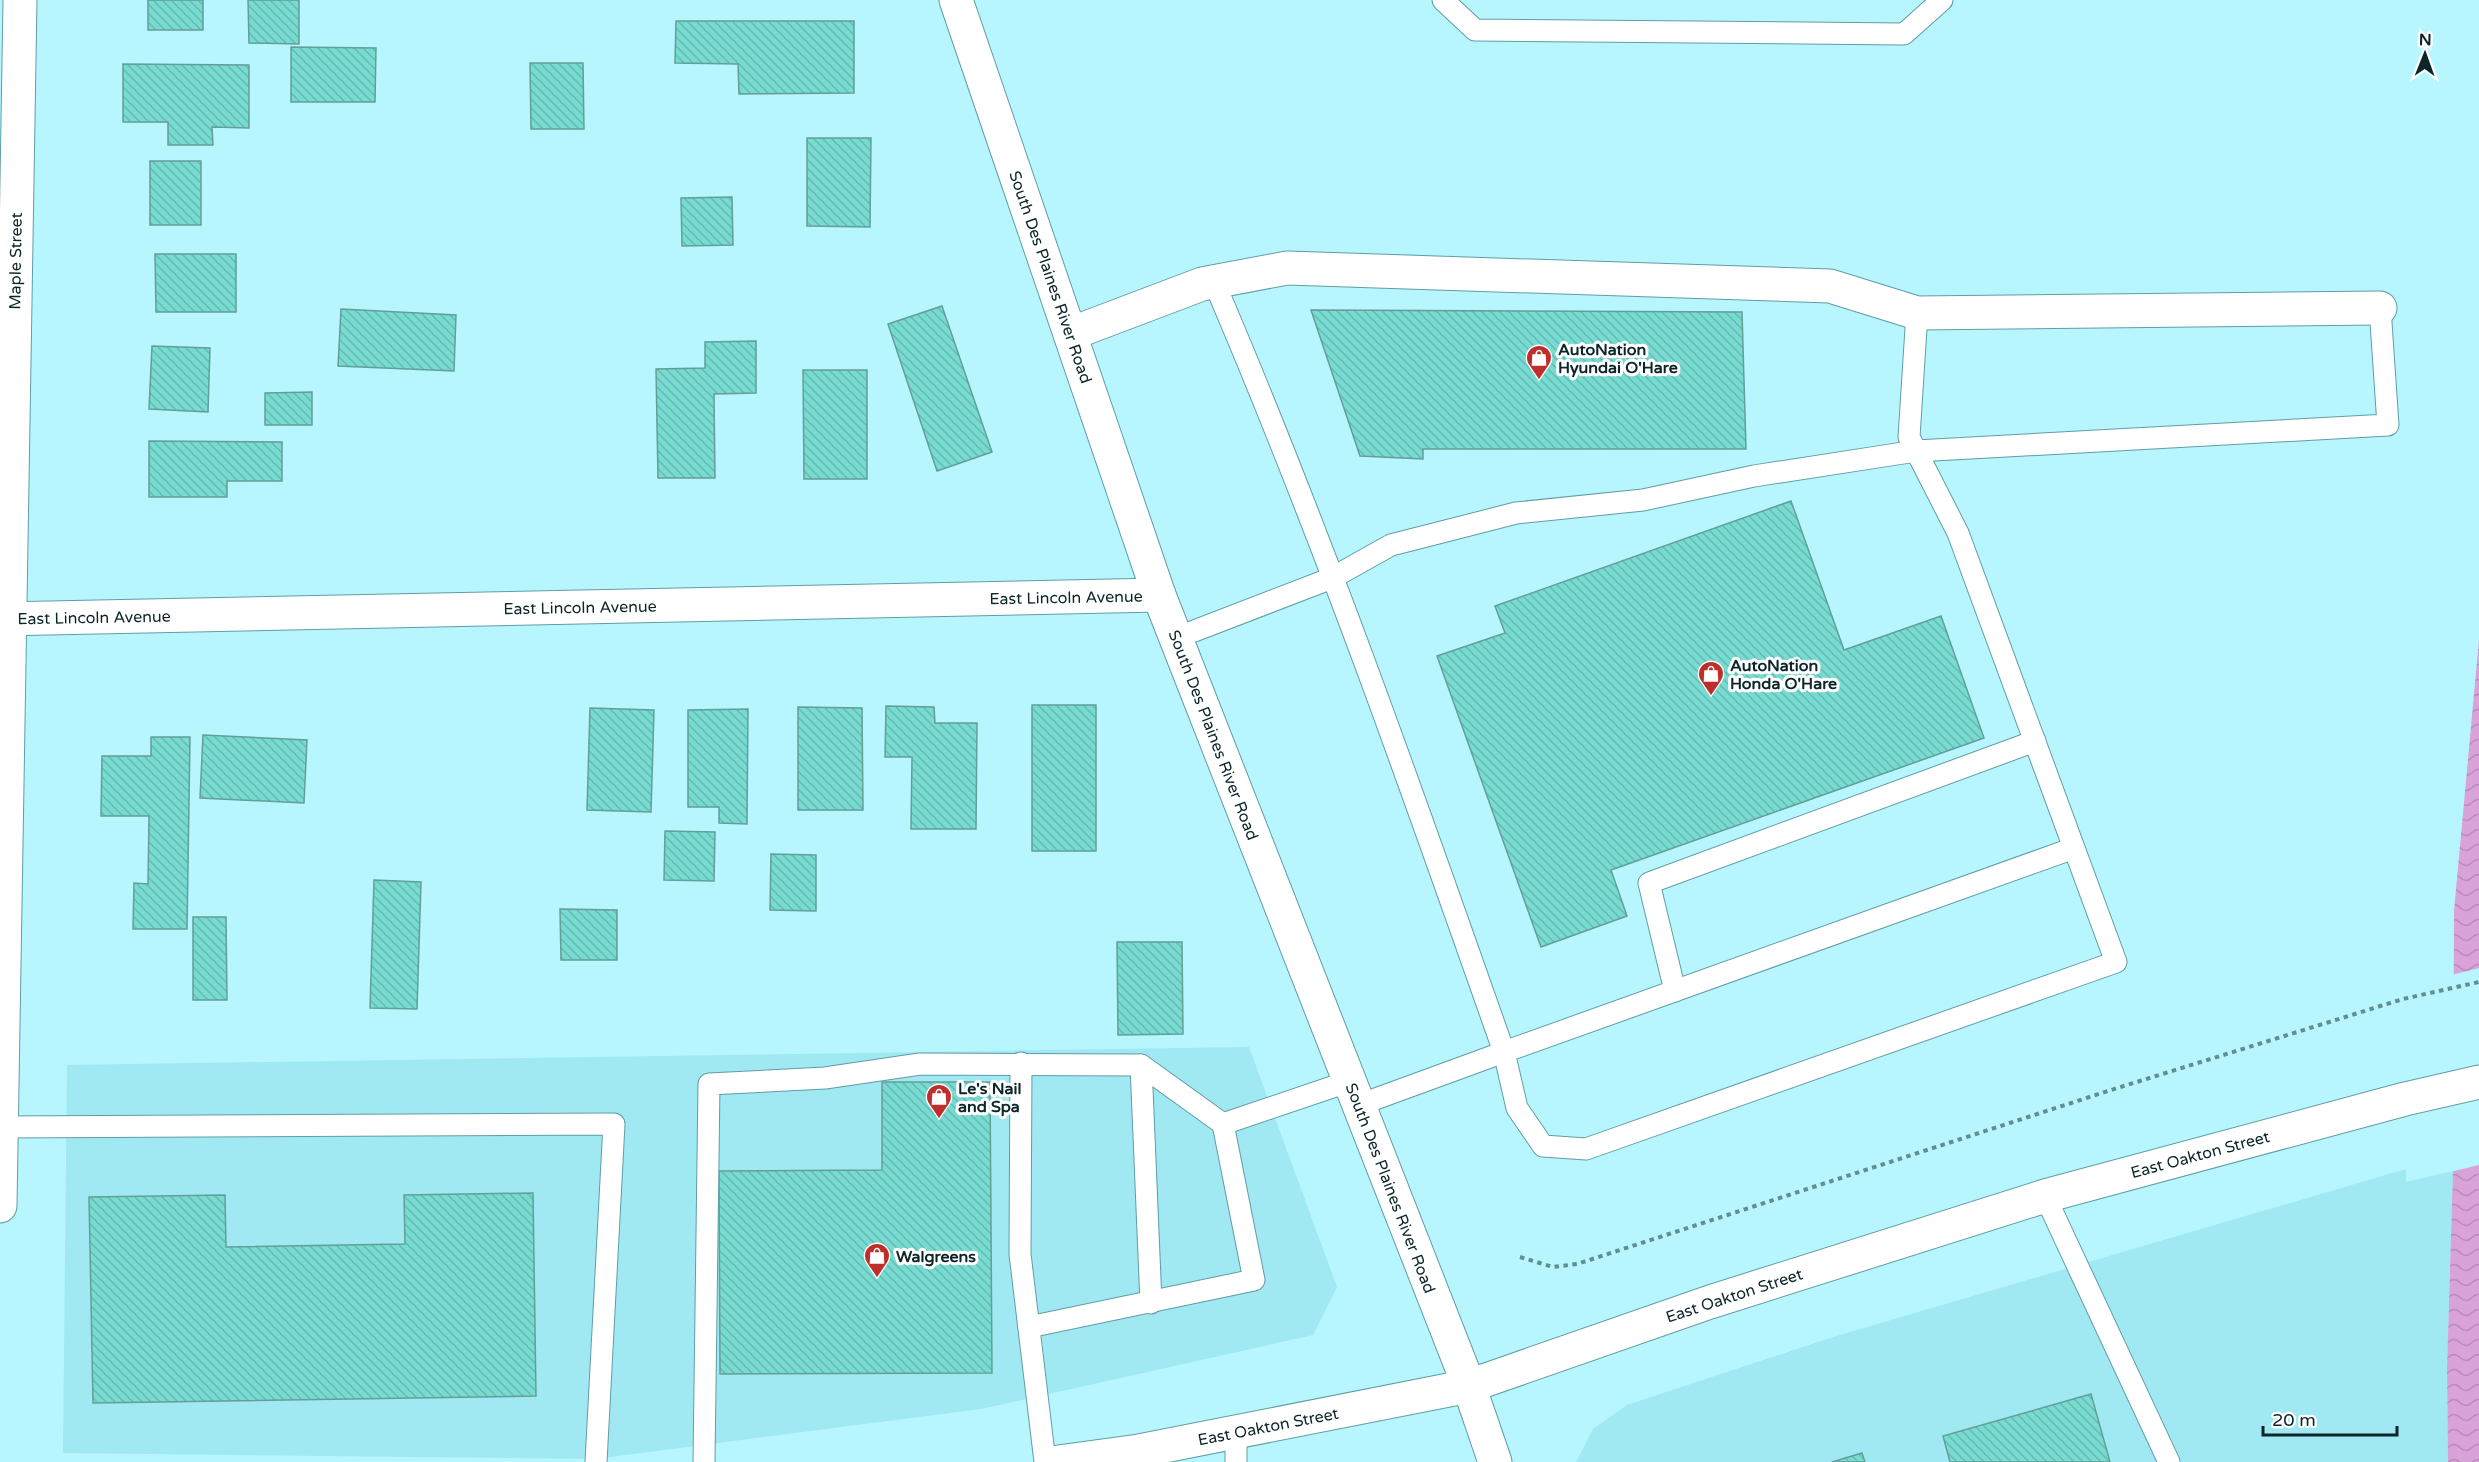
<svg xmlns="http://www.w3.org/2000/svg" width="2479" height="1462" font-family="'Varela Round',sans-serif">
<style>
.built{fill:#a0e8f2}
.water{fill:url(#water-waves)}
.pier{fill:#b7f6ff}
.building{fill:url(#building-back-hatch);stroke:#639f98;stroke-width:1.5}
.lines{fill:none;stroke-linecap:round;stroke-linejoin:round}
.lane-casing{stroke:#609da5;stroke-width:23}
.street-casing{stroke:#609da5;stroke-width:35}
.secondary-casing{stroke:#609da5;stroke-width:35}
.path{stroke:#618d93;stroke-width:4;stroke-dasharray:4.5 4.5;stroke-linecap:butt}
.lane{stroke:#fff;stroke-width:21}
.street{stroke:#fff;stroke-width:33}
.secondary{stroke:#fff;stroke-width:33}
.labels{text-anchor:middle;stroke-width:6;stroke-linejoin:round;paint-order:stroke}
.street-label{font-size:16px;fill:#0c2529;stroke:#fff}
.poi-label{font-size:16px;font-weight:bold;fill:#0c2529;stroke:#fff;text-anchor:start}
</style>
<defs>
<pattern id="water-waves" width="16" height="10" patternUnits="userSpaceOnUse" patternTransform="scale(1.5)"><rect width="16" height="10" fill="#d9a2d8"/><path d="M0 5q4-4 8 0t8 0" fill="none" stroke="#b98bb9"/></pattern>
<pattern id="building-back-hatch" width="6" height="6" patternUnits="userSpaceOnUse" patternTransform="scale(1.5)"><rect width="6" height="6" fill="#77dbd1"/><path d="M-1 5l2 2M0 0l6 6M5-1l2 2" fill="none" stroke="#66bcb3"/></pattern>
</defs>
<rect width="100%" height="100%" fill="#b7f6ff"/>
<g class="built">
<polygon points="1249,1047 1337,1287 1313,1335 981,1409 595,1459 63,1453 67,1065"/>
<polygon points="2406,1169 2406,1182 2453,1171 2447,1368 2448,1462 1576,1462 1593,1429 1627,1405 1833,1337"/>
</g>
<polygon class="water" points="2479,640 2479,1462 2448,1462 2447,1368 2453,1171 2454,911"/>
<polygon class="pier" points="2479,968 2479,1165 2450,1172 2451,975"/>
<g class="building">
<rect x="148" y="0" width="55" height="30"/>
<polygon points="248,0 299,0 299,44 249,43"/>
<polygon points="676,21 854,21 854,93 739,94 738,64 675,63"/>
<polygon points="291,47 376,48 375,102 291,102"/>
<polygon points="530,63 583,63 584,129 531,129"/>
<polygon points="123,64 249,65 249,128 212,127 213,145 168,145 168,122 123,122"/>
<polygon points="807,138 871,138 870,227 807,226"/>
<rect x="150" y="161" width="51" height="64"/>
<polygon points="732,197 733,245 682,246 681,198"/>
<polygon points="155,254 236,254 236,312 156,312"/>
<polygon points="942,306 992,452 937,471 888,324"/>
<polygon points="341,309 456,315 454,371 338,366"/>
<polygon points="1311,310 1742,312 1746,449 1423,449 1423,459 1360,456"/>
<polygon points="756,341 756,393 714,394 715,478 658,478 656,369 705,368 705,342"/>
<polygon points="152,346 210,348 208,412 149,409"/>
<polygon points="803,370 867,370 867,479 804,479"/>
<polygon points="312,392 312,425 265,425 265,393"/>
<polygon points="149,441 282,442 282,481 227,481 227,497 149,497"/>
<polygon points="1791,501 1844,650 1941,616 1984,738 1611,870 1627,916 1541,947 1437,656 1505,633 1495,606"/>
<rect x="1032" y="705" width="64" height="146"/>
<polygon points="886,706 934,707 935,723 977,723 976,829 911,829 912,757 885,757"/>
<polygon points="798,707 862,708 863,810 798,810"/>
<polygon points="590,708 654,710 651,812 587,810"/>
<polygon points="748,709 747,824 719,823 719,807 688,807 688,710"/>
<polygon points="203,735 307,740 304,803 200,798"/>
<polygon points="151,737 190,737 187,929 133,929 134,883 148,884 149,816 101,816 102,756 151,756"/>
<polygon points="665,831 715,832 714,881 664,880"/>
<polygon points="771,854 816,855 816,911 770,910"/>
<polygon points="374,880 421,882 417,1009 370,1008"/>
<polygon points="560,909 617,910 617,960 561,960"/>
<polygon points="193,917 226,917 227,1000 193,1000"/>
<polygon points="1117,942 1182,942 1183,1034 1118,1035"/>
<polygon points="882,1082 990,1082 992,1373 720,1374 719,1171 882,1170"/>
<polygon points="533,1193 536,1396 93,1403 89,1197 225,1195 226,1247 405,1244 404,1195"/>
<polygon points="2091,1394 2110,1462 1950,1462 1943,1436"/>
<polygon points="1862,1453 1865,1462 1832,1462"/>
</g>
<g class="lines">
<defs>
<g id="lane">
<polyline points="1443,0 1475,30 1904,34 1942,0"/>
<path d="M 1214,282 C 1322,534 1413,793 1504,1052 L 1359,1105"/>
<polyline points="1917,313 1909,437 1958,533 2116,962 1586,1149 1543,1146 1517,1108 1504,1052 2074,848"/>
<polyline points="1176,638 1332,578 1391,545 1516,513 1643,500 1754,476 1916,451 2388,425 2380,308"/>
<polyline points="1675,991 1649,883 2035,741"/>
<polyline points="1021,1063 1020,1254 1045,1462"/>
<polyline points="1141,1065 1151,1303"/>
<polyline points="1,1127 614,1124 596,1462"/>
<polyline points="2045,1196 2169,1462"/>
<polyline points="1029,1327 1254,1280 1223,1124"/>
<polyline points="1236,1432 1236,1462"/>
<polyline points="704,1462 709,1084 825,1078 920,1064 1141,1065 1223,1124 1350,1081"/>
</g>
<g id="street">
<polyline points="1070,334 1202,284 1287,268 1830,286 1917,313 2380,308"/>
<polyline points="0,619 1159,595"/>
<polyline points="0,1206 20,0"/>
</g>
<g id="secondary">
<polyline points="956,0 1159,595 1469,1386 1495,1462"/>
<polyline points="1058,1462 1139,1451 1469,1386 1710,1302 2045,1196 2405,1099 2479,1082"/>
</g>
</defs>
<use href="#lane" class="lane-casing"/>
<use href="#street" class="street-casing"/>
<use href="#secondary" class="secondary-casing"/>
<polyline class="path" points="1520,1257 1553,1267 1577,1264 2111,1090 2403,999 2479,982"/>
<use href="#lane" class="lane"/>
<use href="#street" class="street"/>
<use href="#secondary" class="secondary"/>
</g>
<defs>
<symbol id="shop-pin" viewBox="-11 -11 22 30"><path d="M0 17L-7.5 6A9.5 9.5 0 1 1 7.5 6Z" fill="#be2f2b" stroke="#fff"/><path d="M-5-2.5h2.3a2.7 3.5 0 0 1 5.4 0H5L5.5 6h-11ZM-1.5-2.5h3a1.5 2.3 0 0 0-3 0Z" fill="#fff"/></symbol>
</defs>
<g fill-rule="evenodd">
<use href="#shop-pin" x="1524" y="343" width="30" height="40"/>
<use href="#shop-pin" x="1696" y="659" width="30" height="40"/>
<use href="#shop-pin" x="924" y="1082" width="30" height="40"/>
<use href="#shop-pin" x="862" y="1241" width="30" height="40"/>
</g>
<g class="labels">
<g class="street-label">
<text transform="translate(15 261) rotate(-89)" y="6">Maple Street</text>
<text transform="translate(1051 277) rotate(71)" y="6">South Des Plaines River Road</text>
<text transform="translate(1066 597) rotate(-1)" y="6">East Lincoln Avenue</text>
<text transform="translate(580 607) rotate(-1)" y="6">East Lincoln Avenue</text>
<text transform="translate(94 617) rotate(-1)" y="6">East Lincoln Avenue</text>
<text transform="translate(1214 735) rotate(69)" y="6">South Des Plaines River Road</text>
<text transform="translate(2200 1154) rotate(-15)" y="6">East Oakton Street</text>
<text transform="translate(1391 1188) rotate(69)" y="6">South Des Plaines River Road</text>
<text transform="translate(1734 1295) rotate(-18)" y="6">East Oakton Street</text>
<text transform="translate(1268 1426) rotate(-11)" y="6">East Oakton Street</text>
</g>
<g class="poi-label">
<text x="1558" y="355">AutoNation<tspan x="1558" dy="18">Hyundai O'Hare</tspan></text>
<text x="1730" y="671">AutoNation<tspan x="1730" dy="18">Honda O'Hare</tspan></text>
<text x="958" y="1094">Le's Nail<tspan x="958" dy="18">and Spa</tspan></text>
<text x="896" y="1262">Walgreens</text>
</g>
</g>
<g transform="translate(2425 54) rotate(1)" stroke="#ffffff" stroke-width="4.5" paint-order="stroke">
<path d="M0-4.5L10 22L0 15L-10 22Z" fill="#0c2529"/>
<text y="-9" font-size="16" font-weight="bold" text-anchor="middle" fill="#0c2529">N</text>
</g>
<path d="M2263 1426v9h134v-9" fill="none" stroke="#0c2529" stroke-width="3"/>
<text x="2272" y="1426" font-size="18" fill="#0c2529" stroke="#ffffff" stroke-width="4.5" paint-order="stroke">20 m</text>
</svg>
